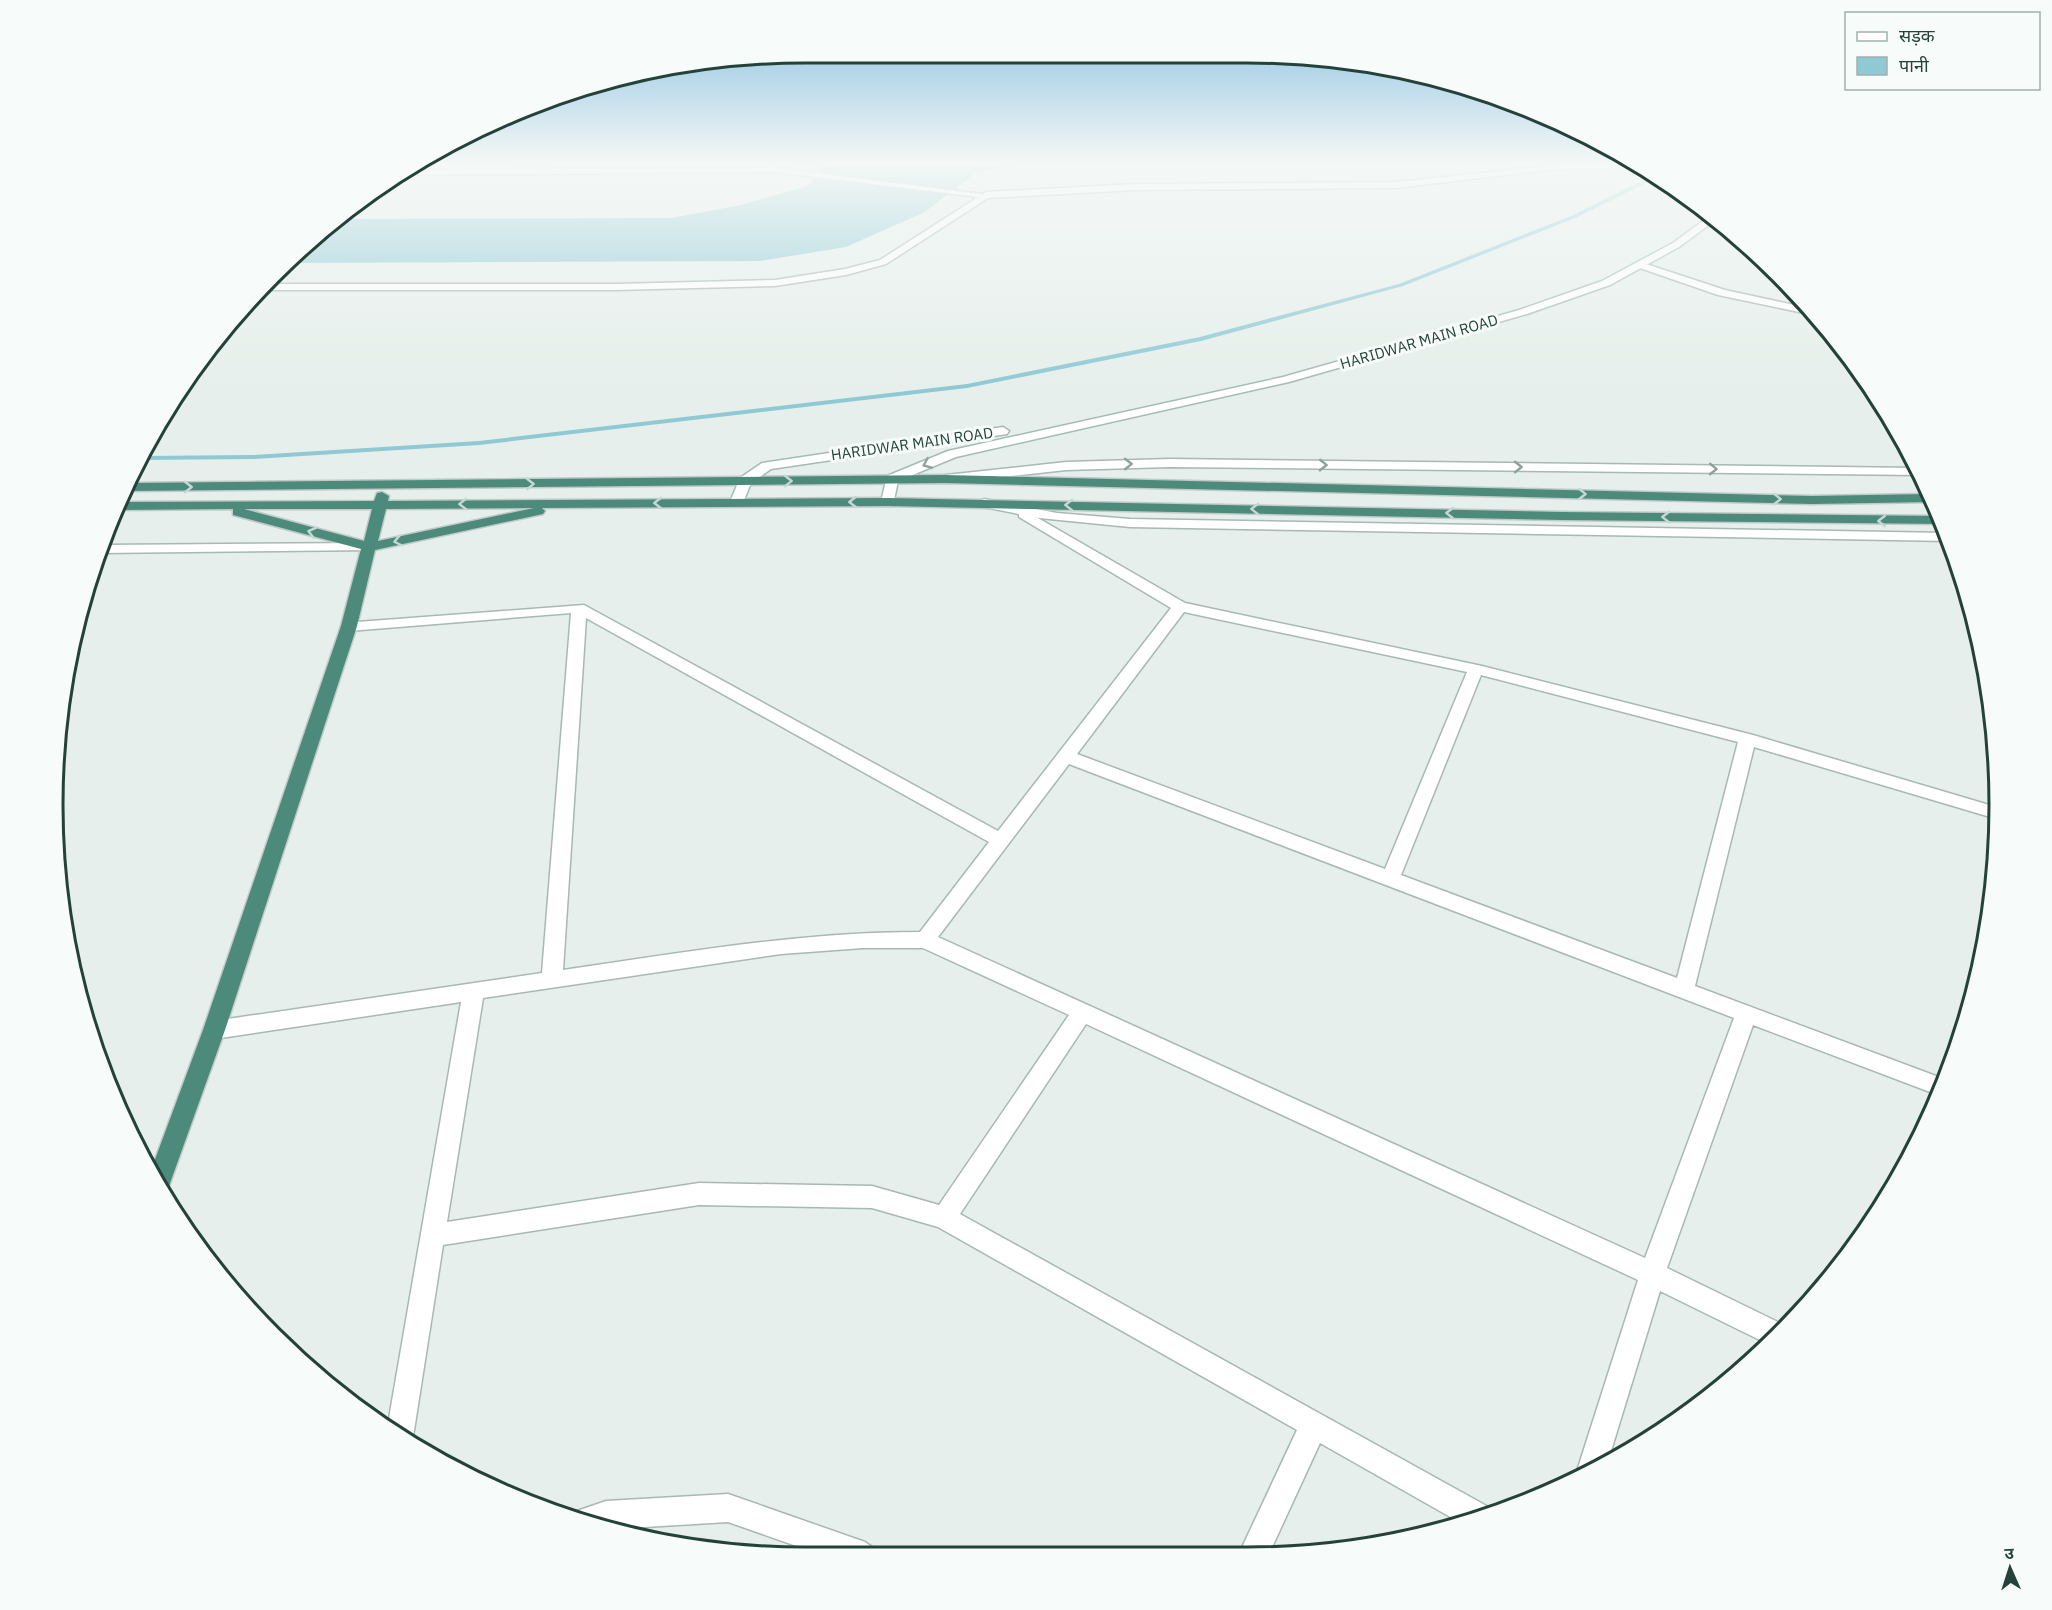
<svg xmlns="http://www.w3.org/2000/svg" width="2052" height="1610" font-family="'IBM Plex Sans','Noto Sans Devanagari',sans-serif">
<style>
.water{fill:#8ec9d4}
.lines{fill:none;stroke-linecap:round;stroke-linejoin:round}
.stream{fill:#8ec9d4;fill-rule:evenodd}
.minor-casing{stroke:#a8b8b2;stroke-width:3}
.tertiary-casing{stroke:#a8b8b2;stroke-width:3}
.secondary-casing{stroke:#a4bbb3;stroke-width:3}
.trunk-casing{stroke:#c2cac8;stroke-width:3}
.minor{fill:#fff;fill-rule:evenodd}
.tertiary{fill:#fff;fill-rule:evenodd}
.secondary{fill:#fff;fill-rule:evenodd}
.trunk{fill:#4c8a7c;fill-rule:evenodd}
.oneway{stroke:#92a09c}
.oneway2{stroke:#c4d9d4}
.labels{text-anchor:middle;stroke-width:6;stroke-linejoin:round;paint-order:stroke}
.far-street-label{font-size:15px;fill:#24423a;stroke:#f7fbf9}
.rim{fill:none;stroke:#24423a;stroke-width:3}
</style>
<rect width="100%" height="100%" fill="#e6efeb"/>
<polygon class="water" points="828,163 1022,163 977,172 925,212 846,247 760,261 286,263 344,219 671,218 741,205 805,187"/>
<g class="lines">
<polygon class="stream" points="1653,173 1656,175 1652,180 1575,218 1403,286 1201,341 967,388 479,445 254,459 140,460 142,456 254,455 479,441 967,384 1200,337 1399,284 1571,216 1648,178"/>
<defs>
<g id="minor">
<polygon points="770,163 778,163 778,168 990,195 986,198 774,172 401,175 406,170 770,168"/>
<polygon points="1640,262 1725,290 1813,309 1818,316 1718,295 1637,267 1635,265"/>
<path d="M 1024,510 L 1185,603 L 1482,666 L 1753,735 L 1996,807 L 1997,819 L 1754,747 L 1695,986 L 1944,1079 L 1938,1095 L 1753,1025 L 1667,1268 L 1786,1326 L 1768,1344 L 1660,1291 L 1607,1464 L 1579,1477 L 1577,1471 L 1638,1280 L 1086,1024 L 960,1214 L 1492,1509 L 1495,1515 L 1461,1523 L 1320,1443 L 1268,1556 L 1238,1556 L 1297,1430 L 938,1227 L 872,1208 L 699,1205 L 443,1245 L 413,1437 L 410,1443 L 387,1430 L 461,1002 L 214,1039 L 206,1036 L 203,1030 L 206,1024 L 214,1021 L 542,973 L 571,613 L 349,631 L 344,629 L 341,626 L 344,623 L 584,605 L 998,831 L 1171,608 L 1019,517 L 1019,511 ZM 1184,612 L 1467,672 L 1385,869 L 1077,754 ZM 586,618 L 989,842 L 920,932 C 799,932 682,953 563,970 ZM 1481,675 L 1738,742 L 1677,978 L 1401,875 ZM 1069,764 L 1734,1018 L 1645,1258 L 938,937 ZM 863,948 L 923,948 L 1069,1015 L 939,1205 L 872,1186 L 699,1183 L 447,1222 L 483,998 L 781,954 Z"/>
<polygon points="728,1494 865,1542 872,1547 877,1557 828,1557 728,1522 612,1529 574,1518 577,1511 606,1501"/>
</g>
<g id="tertiary">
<polygon points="1637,163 1642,166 1546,170 1396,188 1135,190 988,198 886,264 846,275 775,286 616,290 260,290 264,284 616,284 775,280 845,269 880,260 986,192 1135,184 1396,182 1546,166"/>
<polygon points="1170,459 1916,468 1920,475 1170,467 1066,470 946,483 939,479 946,475 1066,462"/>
<polygon points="984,499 1057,513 1130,519 1946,533 1949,541 1130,527 1039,518 979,506 977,503"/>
<polygon points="369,543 376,547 374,550 102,553 105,545"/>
</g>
<g id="secondary">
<polygon points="1711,215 1717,219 1679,247 1610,285 1527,314 1289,382 956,457 898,481 893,505 888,506 881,502 887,476 948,451 1283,377 1519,310 1602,281 1673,243"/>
<polygon points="1003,427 1009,431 1007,434 771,469 751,483 742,505 737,506 730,502 740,478 762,463"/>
</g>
<g id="trunk">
<polygon points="945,475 1812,496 1928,494 1932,502 1812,504 945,483 128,491 131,483"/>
<path d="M 382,492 L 389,496 L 388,501 L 888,498 L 1562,512 L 1938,516 L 1942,524 L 1562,520 L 888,506 L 542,508 L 545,511 L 543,514 L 375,550 L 357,626 L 225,1030 L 169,1186 L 163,1195 L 150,1173 L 203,1030 L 341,626 L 361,549 L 233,515 L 233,509 L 120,510 L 123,502 L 374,501 L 377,493 ZM 534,508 L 378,541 L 386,509 ZM 244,509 L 372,509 L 364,541 Z"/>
</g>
</defs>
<use href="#minor" class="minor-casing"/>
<use href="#tertiary" class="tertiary-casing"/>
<use href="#secondary" class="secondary-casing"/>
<use href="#trunk" class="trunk-casing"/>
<use href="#minor" class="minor"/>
<use href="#tertiary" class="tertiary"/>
<use href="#secondary" class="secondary"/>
<use href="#trunk" class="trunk"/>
</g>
<defs><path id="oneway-chevron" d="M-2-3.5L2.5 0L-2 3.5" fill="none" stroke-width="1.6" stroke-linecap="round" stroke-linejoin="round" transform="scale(1.5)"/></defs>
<g class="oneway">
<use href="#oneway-chevron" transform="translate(927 464) rotate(157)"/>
<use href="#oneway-chevron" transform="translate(1128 464) rotate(-1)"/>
<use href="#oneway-chevron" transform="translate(1323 465) rotate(1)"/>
<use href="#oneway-chevron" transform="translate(1518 467)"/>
<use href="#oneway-chevron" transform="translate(1713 469) rotate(1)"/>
</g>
<g class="oneway2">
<use href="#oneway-chevron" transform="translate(788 481) rotate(-1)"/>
<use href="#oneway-chevron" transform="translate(530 484) rotate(-1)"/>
<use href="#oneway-chevron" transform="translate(188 487)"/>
<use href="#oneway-chevron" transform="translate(1582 494) rotate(1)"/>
<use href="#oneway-chevron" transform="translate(1777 499) rotate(1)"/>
<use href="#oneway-chevron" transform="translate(853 502) rotate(180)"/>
<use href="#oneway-chevron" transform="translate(658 503) rotate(180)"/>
<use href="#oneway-chevron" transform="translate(463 504) rotate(179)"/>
<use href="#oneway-chevron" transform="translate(1069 505) rotate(-179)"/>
<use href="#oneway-chevron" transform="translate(1255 509) rotate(-179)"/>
<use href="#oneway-chevron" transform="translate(1450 513) rotate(-179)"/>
<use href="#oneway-chevron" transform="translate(1666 517) rotate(-179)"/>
<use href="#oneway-chevron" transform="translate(1882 521) rotate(-180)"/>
<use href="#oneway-chevron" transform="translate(312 532) rotate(-165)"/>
<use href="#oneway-chevron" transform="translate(398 541) rotate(168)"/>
</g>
<linearGradient id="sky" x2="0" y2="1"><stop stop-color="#84bce0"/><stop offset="0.42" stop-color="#f4f8f6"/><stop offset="1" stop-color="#f4f8f6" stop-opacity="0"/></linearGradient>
<rect width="2052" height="388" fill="url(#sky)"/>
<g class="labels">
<g class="far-street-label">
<text transform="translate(1419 342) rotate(-16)" y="5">HARIDWAR MAIN ROAD</text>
<text transform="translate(912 444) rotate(-8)" y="5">HARIDWAR MAIN ROAD</text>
</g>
</g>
<path d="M0 0H2052V1610H0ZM805 63H1247A742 742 0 0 1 1989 805V805A742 742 0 0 1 1247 1547H805A742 742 0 0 1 63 805V805A742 742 0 0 1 805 63Z" fill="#f7fbf9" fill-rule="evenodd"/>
<path class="rim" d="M805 63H1247A742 742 0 0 1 1989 805V805A742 742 0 0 1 1247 1547H805A742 742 0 0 1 63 805V805A742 742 0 0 1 805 63Z"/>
<rect x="1845" y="12" width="195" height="78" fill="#f7fbf9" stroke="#a3b1ad" stroke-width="1.5"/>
<rect x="1857" y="32" width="30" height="9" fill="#ffffff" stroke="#a3b1ad" stroke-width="1.5"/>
<text x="1899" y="42" font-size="18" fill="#24423a">सड़क</text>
<rect x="1857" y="57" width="30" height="18" fill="#8ec9d4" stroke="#a3b1ad" stroke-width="1.5"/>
<text x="1899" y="72" font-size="18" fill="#24423a">पानी</text>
<g transform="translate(2010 1568) rotate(357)" stroke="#f7fbf9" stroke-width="4.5" paint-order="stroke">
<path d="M0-4.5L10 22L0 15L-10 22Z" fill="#24423a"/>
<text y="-9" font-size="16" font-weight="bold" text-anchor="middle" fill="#24423a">उ</text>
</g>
</svg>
